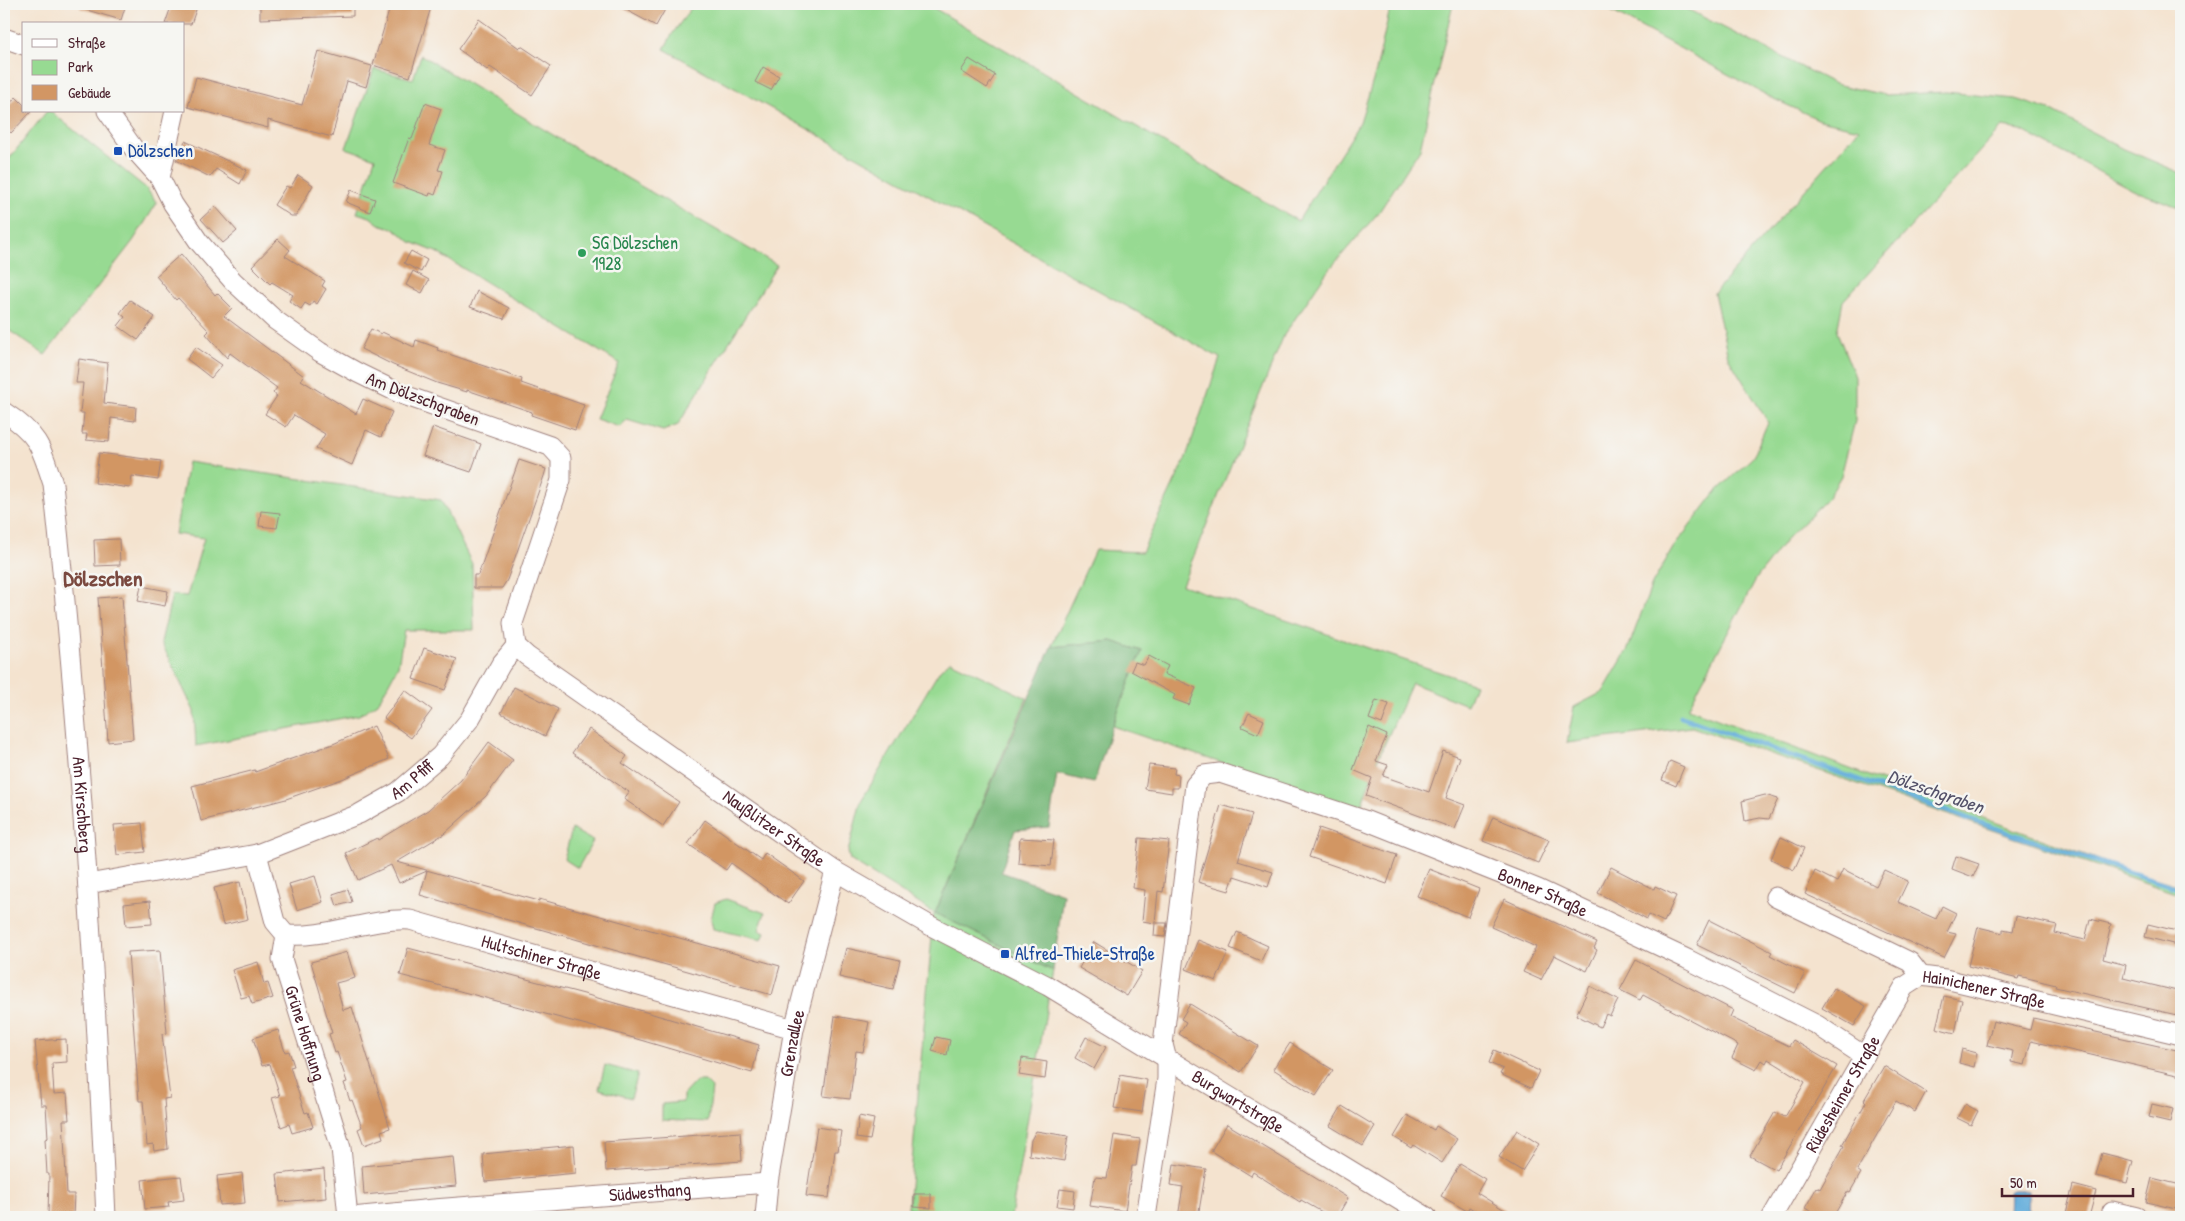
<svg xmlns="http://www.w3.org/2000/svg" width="2185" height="1221" font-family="'Patrick Hand',sans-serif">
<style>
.green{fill:#97da92;stroke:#707c5e}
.forest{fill:#79ba7c;stroke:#626c54}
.water{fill:#63addb;stroke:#566683}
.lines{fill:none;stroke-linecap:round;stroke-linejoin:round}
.stream{stroke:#63addb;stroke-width:5}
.building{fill:#d29664}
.minor-casing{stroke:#9f817d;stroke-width:21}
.minor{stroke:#fff;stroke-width:19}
.transit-dot{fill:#1a4fb4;stroke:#f6f6f2;stroke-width:2}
.leisure-dot{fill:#2e9e5b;stroke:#f6f6f2;stroke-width:2}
.labels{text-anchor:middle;stroke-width:5;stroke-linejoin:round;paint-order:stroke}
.transit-label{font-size:18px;fill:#164399;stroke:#f6f6f2;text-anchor:start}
.leisure-label{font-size:18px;fill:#27864d;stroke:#f6f6f2;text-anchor:start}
.street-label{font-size:18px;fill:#4a1f2b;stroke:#f6f6f2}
.water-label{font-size:19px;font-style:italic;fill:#535169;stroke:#f6f6f2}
.district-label{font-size:22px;font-weight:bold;fill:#7a493f;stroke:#f6f6f2}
</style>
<rect width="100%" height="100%" fill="#f6f6f2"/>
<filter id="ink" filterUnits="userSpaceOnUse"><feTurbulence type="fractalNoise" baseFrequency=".02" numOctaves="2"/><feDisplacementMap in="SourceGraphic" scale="10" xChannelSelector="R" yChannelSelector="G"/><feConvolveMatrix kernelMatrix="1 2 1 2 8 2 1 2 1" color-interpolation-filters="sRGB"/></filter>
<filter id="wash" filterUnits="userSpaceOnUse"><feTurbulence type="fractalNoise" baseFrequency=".0096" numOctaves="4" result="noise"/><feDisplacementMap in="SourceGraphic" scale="20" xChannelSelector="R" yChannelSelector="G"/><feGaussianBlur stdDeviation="1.12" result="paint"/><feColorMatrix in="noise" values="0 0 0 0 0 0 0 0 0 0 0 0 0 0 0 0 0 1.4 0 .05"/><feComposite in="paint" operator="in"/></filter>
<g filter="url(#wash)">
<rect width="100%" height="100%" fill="#f4e3cf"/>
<g class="green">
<polygon points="694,4 927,4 1298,221 1360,122 1376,71 1391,4 1453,4 1420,149 1379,212 1327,272 1284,335 1182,585 1475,684 1467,705 1412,683 1377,761 1360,810 1112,726 1142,651 1112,641 1051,647 1095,550 1142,552 1185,460 1220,358 664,49 673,33"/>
<polygon points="1598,4 1677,4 1835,84 1885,95 1946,92 2015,99 2050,110 2124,149 2181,173 2181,208 2133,190 2021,130 2002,127 1843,301 1837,332 1855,377 1855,421 1841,476 1827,499 1788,537 1756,579 1688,708 1906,790 2127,870 2181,886 2181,895 1692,727 1567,743 1574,707 1603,692 1628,649 1652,584 1673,548 1716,492 1753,457 1768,422 1728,357 1714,293 1859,129 1820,120 1774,99"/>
<polygon points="421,55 563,141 777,265 678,425 663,431 627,420 619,427 596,419 619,363 436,252 411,242 395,229 379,224 370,217 357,213 375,158 346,148 374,69 413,79"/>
<polygon points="47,111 50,111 146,188 157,203 133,241 45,355 4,327 4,157 8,160"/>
<polygon points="188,462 441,500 472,564 474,630 404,630 398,666 378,703 359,715 196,746 194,711 161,642 172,595 187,596 204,538 175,534"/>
<polygon points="950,661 1027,698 935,913 1053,971 1011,1217 942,1217 943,1213 908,1208 934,913 850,860 848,852 861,801 940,670"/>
<polygon points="572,829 593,841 578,868 564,859"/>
<polygon points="726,899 765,913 759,930 765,933 762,940 713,929 711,919 715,903"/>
<polygon points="605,1065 638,1074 631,1098 599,1089"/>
<polygon points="696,1081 705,1081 712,1088 708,1122 662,1120 662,1104 683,1102 683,1095"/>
</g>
<polygon class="forest" points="1112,641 1142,651 1112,726 1094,783 1057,774 1049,827 1015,830 1001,872 1063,894 1053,971 935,913 1051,647"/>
<polygon class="water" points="2010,1190 2029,1190 2028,1216 2009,1216"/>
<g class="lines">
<polyline class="stream" points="1681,717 2009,833 2181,889"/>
</g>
<g id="blocks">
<g class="building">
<polygon points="80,4 126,4 121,20 80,8"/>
<polygon points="172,4 198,4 191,24 165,24"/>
<polygon points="260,4 353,4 353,16 260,19"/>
<polygon points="391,4 432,4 410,77 373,65"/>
<polygon points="615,4 668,4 656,26"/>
<polygon points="479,19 519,48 521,46 551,66 532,95 490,67 487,70 458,49"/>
<polygon points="318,51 372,66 366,87 347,81 332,137 268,120 268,128 188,107 196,77 302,105"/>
<polygon points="969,59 995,75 987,88 961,71"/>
<polygon points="763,67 779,76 771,90 755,82"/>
<polygon points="16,97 24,105 24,111 31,112 11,133 4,126 4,110"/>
<polygon points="425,103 441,109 429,145 445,150 438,170 443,171 435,195 430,193 429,196 393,183 409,138 412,139"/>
<polygon points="185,141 247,170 240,184 216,169 210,177 176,160"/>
<polygon points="298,175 313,185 296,216 291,216 274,205 286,186 290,188"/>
<polygon points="351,190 375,199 370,212 346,202"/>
<polygon points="215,206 237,231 223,243 201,219"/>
<polygon points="278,239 290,250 285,256 325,281 322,286 326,289 317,304 313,301 310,306 305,303 301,309 289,301 293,295 272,282 270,284 252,266"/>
<polygon points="411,251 427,260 421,272 404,263"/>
<polygon points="181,254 215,295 217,293 232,308 224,316 304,376 301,380 356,414 363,399 392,412 381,437 366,430 352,465 316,449 325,434 294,415 286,427 265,414 277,396 273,393 277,388 230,353 227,358 206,334 209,331 178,298 176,300 156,276"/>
<polygon points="413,271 429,280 422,293 406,285"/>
<polygon points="477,291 509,308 504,319 470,307"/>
<polygon points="130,300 155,317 138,340 118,326 125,317 120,313"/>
<polygon points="371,329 381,334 382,332 414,347 416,340 438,348 437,350 522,379 521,383 584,405 575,430 531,415 532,412 467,390 467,392 437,383 393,365 361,349"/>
<polygon points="196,347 222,365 211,378 187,359"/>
<polygon points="79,359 108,363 104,403 136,407 135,421 111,418 109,442 86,440 87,434 82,434 84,413 80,413 83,383 76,383"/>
<polygon points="433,427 481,444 471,472 423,456"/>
<polygon points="99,453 161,461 158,480 132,476 130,488 95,483"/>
<polygon points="519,460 546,469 544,476 507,580 502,588 474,588 474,575 478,575"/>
<polygon points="261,511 280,513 277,528 259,526"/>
<polygon points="119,539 120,565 95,566 94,540"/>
<polygon points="141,586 168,591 165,606 138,601"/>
<polygon points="122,596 133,739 108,742 98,598"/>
<polygon points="424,648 457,659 445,690 413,679"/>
<polygon points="1149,656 1168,666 1164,674 1196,688 1189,705 1173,699 1175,695 1131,671 1135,662 1144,665"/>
<polygon points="514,687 558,709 545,736 501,713"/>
<polygon points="405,690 432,710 411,738 384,718"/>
<polygon points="1376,700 1389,704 1382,724 1369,719"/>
<polygon points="1249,713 1264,720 1258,734 1242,727"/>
<polygon points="374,726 389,759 342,779 286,799 201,821 192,786 255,770 255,772 333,744"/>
<polygon points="1369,727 1387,735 1376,761 1388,765 1383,776 1429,792 1443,751 1460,757 1446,798 1465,805 1455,829 1366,796 1372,778 1353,770"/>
<polygon points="589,729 627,756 622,763 679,802 663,826 624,799 629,792 572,753"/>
<polygon points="489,742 513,760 486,796 444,834 397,862 539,901 539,899 780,966 772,995 420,895 427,871 399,883 391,865 358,880 346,853 377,838 378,840 428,810 461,780"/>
<polygon points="1670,761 1684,767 1676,786 1662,780"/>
<polygon points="1149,765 1175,768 1174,774 1179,775 1178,788 1172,788 1172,793 1145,789"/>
<polygon points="1765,795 1778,799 1769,819 1760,818 1745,821 1742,801"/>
<polygon points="1221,805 1252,814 1238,861 1273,872 1268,887 1234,876 1229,891 1198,882"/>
<polygon points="1493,817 1549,840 1538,863 1483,841"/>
<polygon points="705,820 761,860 765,853 804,881 788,904 731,863 726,870 688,844"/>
<polygon points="142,823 145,852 117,855 114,825"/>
<polygon points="1319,828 1397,855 1387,884 1309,857"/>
<polygon points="1781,837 1804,848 1794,870 1771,859"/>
<polygon points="1020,838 1054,840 1051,866 1018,863"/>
<polygon points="1139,838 1169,841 1163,892 1158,891 1155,923 1142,921 1145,890 1133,888"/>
<polygon points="1956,856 1979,864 1973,877 1952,869"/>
<polygon points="1611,867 1654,889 1655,886 1676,896 1664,922 1649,915 1647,919 1598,893"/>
<polygon points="1429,869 1479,889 1468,917 1417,896"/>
<polygon points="1843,869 1876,886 1884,870 1908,881 1898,902 1936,919 1942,906 1956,913 1947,932 1956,934 1944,958 1805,894 1815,871 1837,882"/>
<polygon points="315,876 323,902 297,910 289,884"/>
<polygon points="240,882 248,919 223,925 214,888"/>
<polygon points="348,889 352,902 337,906 333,894"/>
<polygon points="1504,899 1597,942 1594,948 1597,950 1587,971 1554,955 1541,980 1523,972 1536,947 1491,927"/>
<polygon points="150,901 152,924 126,926 124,904"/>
<polygon points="2016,916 2057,925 2055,933 2085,940 2090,919 2111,924 2103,959 2126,965 2123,978 2181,992 2181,1016 2055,987 2056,985 2019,976 2018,979 1968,966 1978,927 2003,933 2003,929 2013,931"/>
<polygon points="1709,920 1772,952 1770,955 1805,973 1795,993 1697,945"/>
<polygon points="1155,923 1167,923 1165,937 1154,936"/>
<polygon points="2148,924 2181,932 2181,946 2145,937"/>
<polygon points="1237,932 1268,946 1261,961 1230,948"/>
<polygon points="1198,940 1228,952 1216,981 1186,969"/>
<polygon points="1094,942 1142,971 1127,996 1079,968"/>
<polygon points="408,948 584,994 759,1045 752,1073 620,1034 400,975"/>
<polygon points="846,948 900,960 893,989 839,977"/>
<polygon points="160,950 167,1033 162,1034 170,1098 164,1099 168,1149 154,1151 153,1144 147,1145 143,1101 139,1101 128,952"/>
<polygon points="347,952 355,978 336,983 343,1010 352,1007 390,1128 381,1131 383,1138 364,1145 358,1129 362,1127 352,1100 350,1101 344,1083 347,1082 337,1052 335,1053 329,1034 332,1033 311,962"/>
<polygon points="1636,960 1733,1010 1730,1017 1789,1046 1793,1040 1837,1066 1776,1170 1750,1156 1775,1112 1785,1117 1805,1082 1768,1059 1766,1063 1762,1060 1756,1070 1732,1058 1738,1045 1643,995 1640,1000 1620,990"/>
<polygon points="258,962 264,984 268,983 273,998 252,1004 249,996 241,998 232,970"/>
<polygon points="1590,986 1618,1000 1610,1016 1606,1014 1600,1027 1576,1015"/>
<polygon points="1834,988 1866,1006 1854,1026 1822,1008"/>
<polygon points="1944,996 1962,1000 1955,1033 1936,1028"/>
<polygon points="1190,1004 1258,1046 1241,1072 1179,1034 1186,1022 1181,1019"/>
<polygon points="835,1016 869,1022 863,1052 856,1051 850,1099 823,1096"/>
<polygon points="2033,1018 2181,1051 2181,1076 2031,1041 2025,1065 2011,1062 2013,1051 1987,1045 1993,1021 2030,1030"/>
<polygon points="278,1030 285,1052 289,1051 294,1066 290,1067 305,1113 308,1112 313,1127 292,1133 289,1124 281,1127 272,1098 280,1096 270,1064 262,1066 253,1038"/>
<polygon points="936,1037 950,1040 947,1055 932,1051"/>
<polygon points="1086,1037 1106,1047 1094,1069 1075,1058"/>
<polygon points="66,1039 67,1062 52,1063 54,1094 67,1093 69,1120 63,1120 67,1194 74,1194 73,1217 48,1217 49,1174 47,1174 45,1139 48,1138 46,1105 41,1105 35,1041"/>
<polygon points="1290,1043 1333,1070 1316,1096 1273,1069"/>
<polygon points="1962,1049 1977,1053 1974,1067 1959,1063"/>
<polygon points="1494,1050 1539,1071 1531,1088 1500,1074 1503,1069 1489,1063"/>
<polygon points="1022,1058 1047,1062 1045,1079 1019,1075"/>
<polygon points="1884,1066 1926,1092 1915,1112 1896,1101 1857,1170 1861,1173 1850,1192 1848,1191 1833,1217 1821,1217 1805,1208 1817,1187 1820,1189 1844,1146 1842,1145 1866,1102 1864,1100"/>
<polygon points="1120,1075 1147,1080 1142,1112 1114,1108"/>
<polygon points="1965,1104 1978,1111 1971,1125 1957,1118"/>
<polygon points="2152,1104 2173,1109 2170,1122 2149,1117"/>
<polygon points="1342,1106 1375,1126 1363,1146 1330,1126"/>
<polygon points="1407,1115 1434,1130 1436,1126 1457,1139 1442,1163 1413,1145 1411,1148 1394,1137"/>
<polygon points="859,1116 874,1119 870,1140 856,1138"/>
<polygon points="1227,1124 1348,1198 1337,1217 1331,1217 1301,1200 1300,1202 1253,1172 1251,1176 1211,1151"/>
<polygon points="817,1127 841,1131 838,1151 835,1151 829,1198 806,1196"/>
<polygon points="1517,1130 1539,1144 1522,1171 1499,1157"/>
<polygon points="1036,1131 1068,1136 1064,1161 1029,1155 1031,1140"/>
<polygon points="740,1132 742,1161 606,1171 604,1142"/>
<polygon points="1114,1135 1140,1139 1136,1166 1132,1166 1125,1211 1090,1206 1095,1177 1107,1178"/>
<polygon points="574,1145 576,1173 485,1182 483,1154"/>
<polygon points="2102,1153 2133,1161 2127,1183 2096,1176"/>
<polygon points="453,1157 456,1186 364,1195 362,1166"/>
<polygon points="1174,1164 1206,1169 1198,1217 1178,1217 1183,1187 1171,1185"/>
<polygon points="1460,1164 1485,1179 1477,1193 1516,1217 1486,1217 1469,1207 1467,1211 1441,1196"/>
<polygon points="324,1169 326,1198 280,1202 277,1174"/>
<polygon points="242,1173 245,1203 220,1205 217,1176"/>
<polygon points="181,1176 184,1200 168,1202 169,1207 145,1209 142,1180"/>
<polygon points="2152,1178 2181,1185 2176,1209 2146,1202"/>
<polygon points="2073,1185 2096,1191 2089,1217 2065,1217"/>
<polygon points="1060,1189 1075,1191 1073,1208 1057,1206"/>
<polygon points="914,1194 931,1194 931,1208 914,1207"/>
</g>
</g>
</g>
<g filter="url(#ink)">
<use href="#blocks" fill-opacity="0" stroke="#9f817d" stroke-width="1"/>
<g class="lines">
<defs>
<g id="minor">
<polyline points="4,38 24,45"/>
<polyline points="160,178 175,111"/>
<path id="s1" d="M 4,412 C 38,434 41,446 53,484 C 80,728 95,972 106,1217"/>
<path id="s2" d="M 516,646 L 527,656 L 835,871 L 929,925 L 1048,986 L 1427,1217"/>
<polyline points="257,854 275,922 286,935"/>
<path id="s3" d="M 88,884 L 257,854 L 359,814 L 398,792 L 440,756 L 470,719 L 501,664 L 516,646 L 513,623 L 561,480 L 561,458 L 550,446 L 401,394 L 358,373 L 320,352 L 275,320 L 233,281 L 199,242 L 173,204 L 160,178 L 134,149 L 107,111"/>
<path id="s4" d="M 1775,897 L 1910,962 L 1921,976 L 1945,979 L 2181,1035"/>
<path id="s5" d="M 286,935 C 328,938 368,918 410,920 L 794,1029"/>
<path id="s6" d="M 286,935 L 282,959 L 341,1148 L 348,1217"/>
<polyline points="2112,1211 2137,1217"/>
<path id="s7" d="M 352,1217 L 434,1209 L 768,1183"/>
<path id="s8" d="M 765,1217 L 768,1183 L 794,1029 L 835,871"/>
<path id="s9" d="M 1146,1217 L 1167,1079 L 1167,1060 L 1163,1044 L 1195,785 L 1204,775 L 1220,773 L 1367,821 L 1538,889 L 1687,959 L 1817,1025 L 1864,1056"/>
<path id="s10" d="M 1772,1217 L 1904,987 L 1921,976"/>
</g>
</defs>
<use href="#minor" class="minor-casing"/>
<use href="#minor" class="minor"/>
</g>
</g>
<g class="transit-dot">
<rect x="113" y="146" width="10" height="10" rx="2.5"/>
<rect x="1000" y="949" width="10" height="10" rx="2.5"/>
</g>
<circle class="leisure-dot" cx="582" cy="253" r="5"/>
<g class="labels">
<g class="transit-label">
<text x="128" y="157">Dölzschen</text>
<text x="1015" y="960">Alfred-Thiele-Straße</text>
</g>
<g class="leisure-label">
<text x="592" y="249">SG Dölzschen<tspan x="592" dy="21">1928</tspan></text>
</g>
<g class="street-label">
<text transform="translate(423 399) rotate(21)" y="6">Am Dölzschgraben</text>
<text dy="6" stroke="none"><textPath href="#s3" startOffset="345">Am Pfiff</textPath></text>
<text dy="6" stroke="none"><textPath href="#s1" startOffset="412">Am Kirschberg</textPath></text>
<text dy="6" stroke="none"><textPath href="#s2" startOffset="316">Naußlitzer Straße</textPath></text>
<text dy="6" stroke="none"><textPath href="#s9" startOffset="810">Bonner Straße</textPath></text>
<text dy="6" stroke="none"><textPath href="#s5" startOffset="262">Hultschiner Straße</textPath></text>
<text dy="6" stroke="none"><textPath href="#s4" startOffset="232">Hainichener Straße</textPath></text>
<text dy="6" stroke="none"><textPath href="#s6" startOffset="102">Grüne Hoffnung</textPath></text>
<text dy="6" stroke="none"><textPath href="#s8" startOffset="176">Grenzallee</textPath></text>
<text dy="6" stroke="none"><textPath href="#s10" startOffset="142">Rüdesheimer Straße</textPath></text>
<text dy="6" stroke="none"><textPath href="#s2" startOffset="855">Burgwartstraße</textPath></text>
<text dy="6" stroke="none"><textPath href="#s7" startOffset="299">Südwesthang</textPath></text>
</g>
<g class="water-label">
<text transform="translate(1936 791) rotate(19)" y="7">Dölzschgraben</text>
</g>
<g class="district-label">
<text x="103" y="586">Dölzschen</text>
</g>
</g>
<rect width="2185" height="1221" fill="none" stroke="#f6f6f2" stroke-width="20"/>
<rect x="22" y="22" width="162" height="90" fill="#f6f6f2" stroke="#b1a0a2"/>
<rect x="32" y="39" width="25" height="8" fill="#ffffff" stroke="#b1a0a2"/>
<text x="68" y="48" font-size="15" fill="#4a1f2b">Straße</text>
<rect x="32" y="60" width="25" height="15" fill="#97da92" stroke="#b1a0a2"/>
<text x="68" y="72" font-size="15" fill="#4a1f2b">Park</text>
<rect x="32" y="85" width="25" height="15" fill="#d29664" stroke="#b1a0a2"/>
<text x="68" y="98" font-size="15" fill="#4a1f2b">Gebäude</text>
<path d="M2002 1188v8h131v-8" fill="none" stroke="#4a1f2b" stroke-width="2.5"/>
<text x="2010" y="1188" font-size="15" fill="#4a1f2b" stroke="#f6f6f2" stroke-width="4" paint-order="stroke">50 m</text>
</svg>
